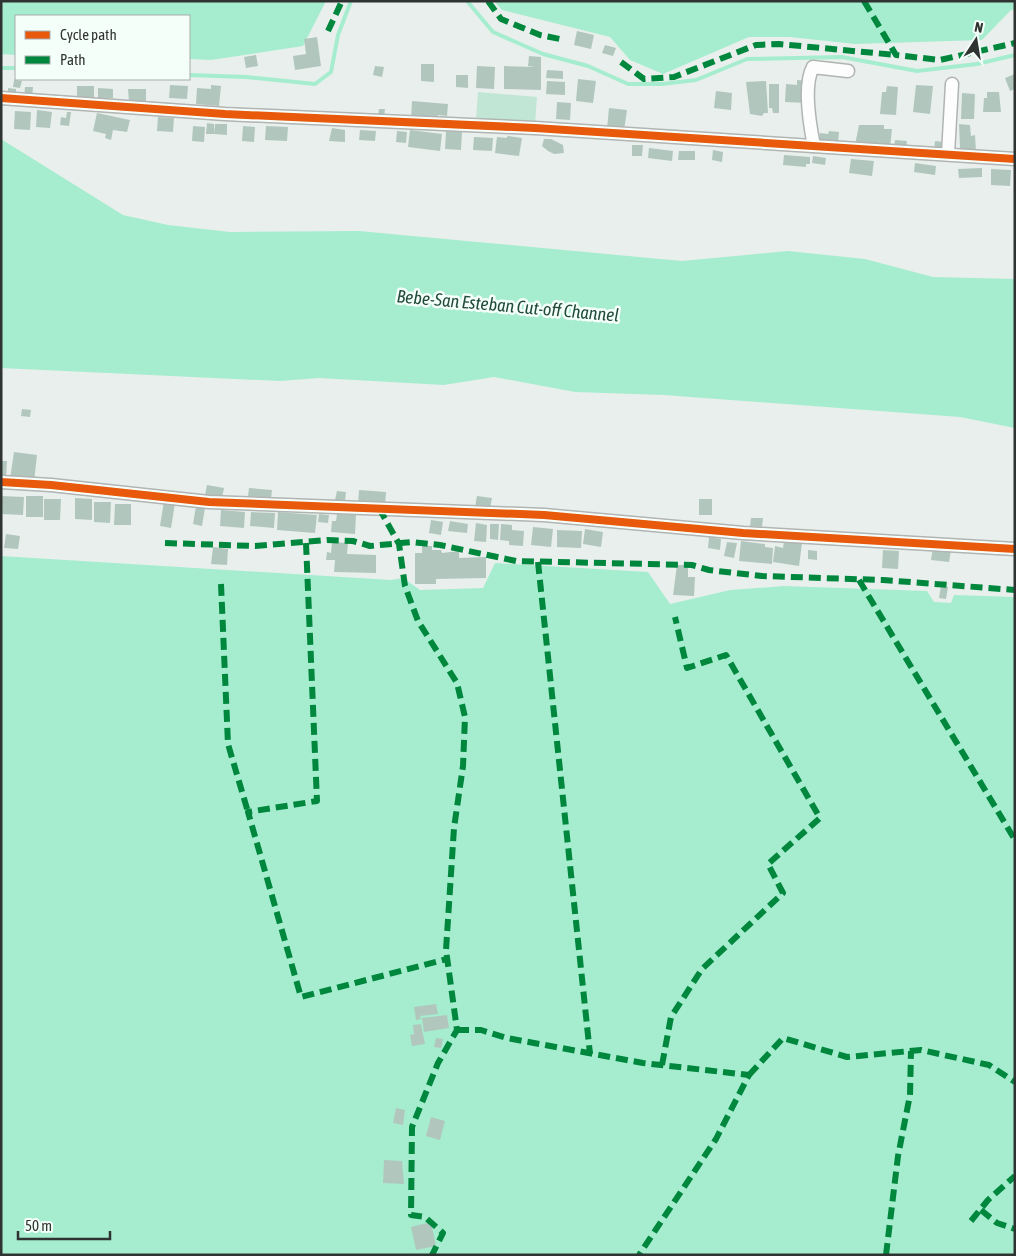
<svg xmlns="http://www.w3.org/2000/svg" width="1016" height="1256" font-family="'Asap Condensed',sans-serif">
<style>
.green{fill:#c1e6d5}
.water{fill:#a6edcf}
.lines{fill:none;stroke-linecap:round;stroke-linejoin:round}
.stream{stroke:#a6edcf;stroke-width:4}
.building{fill:#b1c7be}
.street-casing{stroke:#b0b4b2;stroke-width:15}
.street{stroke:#fcfdfc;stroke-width:12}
.quiet{stroke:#00873e;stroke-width:6;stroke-dasharray:12 6;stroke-linecap:butt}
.cycleway-casing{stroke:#f5fffa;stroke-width:11}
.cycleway{stroke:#e8590c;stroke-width:8}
.labels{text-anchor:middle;stroke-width:5;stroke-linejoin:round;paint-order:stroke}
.water-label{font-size:18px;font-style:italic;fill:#204a39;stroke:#f5fffa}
</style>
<rect width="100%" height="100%" fill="#e9efec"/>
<polygon class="green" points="478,92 537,97 535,124 476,120"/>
<g class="water">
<polygon points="1,1 326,1 303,46 211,60 189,59 189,16 16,16 16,55 1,54"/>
<polygon points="494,1 1015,1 1015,10 1011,10 982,40 855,44 790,37 749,37 663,74 630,60 610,37 502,10"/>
<polygon points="1,139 123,215 168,225 230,232 359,231 682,261 788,251 865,259 933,277 1015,279 1015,428 960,417 664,395 575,392 494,377 444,385 319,378 280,381 1,368"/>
<polygon points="1,556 391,580 403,578 420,590 483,588 495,563 648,572 670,604 730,590 784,586 927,591 934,602 951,603 954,595 1015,597 1015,1255 1,1255"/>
</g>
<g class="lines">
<g class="stream">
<polyline points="467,1 493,32 543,54 588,66 628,84 662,84 696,80 747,59 842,57 917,71 977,64 1015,55"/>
<polyline points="1,68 16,68"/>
<polyline points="189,75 246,77 315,84 331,72 338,35 351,1"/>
</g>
</g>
<g class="building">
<polygon points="577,31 594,35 591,49 574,45"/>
<polygon points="317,37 321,66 295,70 293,56 306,54 304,39"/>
<polygon points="605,45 616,48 613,56 602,53"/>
<polygon points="256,55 258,66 246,68 244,57"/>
<polygon points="529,56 541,57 541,90 504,89 504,66 535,67 528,66"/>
<polygon points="421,64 434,64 434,82 421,81"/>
<polygon points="375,66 384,67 382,77 373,75"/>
<polygon points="477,66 495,67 494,89 476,88"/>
<polygon points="547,70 563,71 563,79 546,78"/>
<polygon points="1015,74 1015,89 1010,91 1005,78"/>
<polygon points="456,75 468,75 468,88 456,87"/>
<polygon points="578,79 596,81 593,103 576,101"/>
<polygon points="14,80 22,81 20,88 13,87"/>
<polygon points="797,80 809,81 807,103 785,102 786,84 797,85"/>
<polygon points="547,81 565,82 565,95 546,94"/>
<polygon points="766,81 768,113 764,113 762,116 750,114 746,82"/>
<polygon points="769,84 779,84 779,113 773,113 772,108 769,108"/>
<polygon points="170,85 188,86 187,99 169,98"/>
<polygon points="211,85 221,86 219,106 196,104 197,88 211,89"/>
<polygon points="916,85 933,86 930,114 913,112"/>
<rect x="77" y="86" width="17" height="15"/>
<polygon points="887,86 898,87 896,115 880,114 882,92 886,92"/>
<polygon points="25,87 33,87 32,99 24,98"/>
<polygon points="8,88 16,89 16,97 8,97"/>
<polygon points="98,88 113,89 113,98 98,98"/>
<polygon points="128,89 146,89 146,102 129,102"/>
<polygon points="716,91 732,93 731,110 714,108"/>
<polygon points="987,92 999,92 1001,112 983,112 984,98 987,98"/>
<polygon points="962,93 975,94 974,119 961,119"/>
<polygon points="412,101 448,104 447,116 438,115 437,121 411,119"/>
<polygon points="557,102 571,103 570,120 556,119"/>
<polygon points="609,108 627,110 624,131 607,129"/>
<polygon points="379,109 385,109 384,117 378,117"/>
<polygon points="37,110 52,112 50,128 36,127"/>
<polygon points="15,111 31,112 30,130 14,129"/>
<polygon points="67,112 71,112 69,126 60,125 61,117 66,118"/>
<polygon points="97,113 130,120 127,132 113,130 111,140 105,138 106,134 93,131"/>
<polygon points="158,117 174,118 173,132 157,131"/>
<polygon points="207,123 214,124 214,134 206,134"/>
<polygon points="215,124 227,124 227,135 214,134"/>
<polygon points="959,124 970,125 971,136 975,135 976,152 960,148"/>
<polygon points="859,125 884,125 884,129 892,129 890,147 855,145"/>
<polygon points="193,126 205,127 204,142 192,141"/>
<polygon points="243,126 255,127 254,142 242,141"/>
<polygon points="266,126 288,127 287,141 265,140"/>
<polygon points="332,128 345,130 345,142 329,141"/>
<polygon points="360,130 376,131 375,141 359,140"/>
<polygon points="410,130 442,134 440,151 408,147"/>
<polygon points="397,131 407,132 406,143 396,142"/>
<polygon points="446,131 462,132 461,150 445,149"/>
<polygon points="829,131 839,132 838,143 819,141 820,133 828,134"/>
<polygon points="508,136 522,138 519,156 495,153 497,137 506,138"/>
<polygon points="474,137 493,138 492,151 473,150"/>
<polygon points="544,139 551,139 563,145 564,153 554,154 548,151 542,146"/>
<polygon points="895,140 907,141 906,150 894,148"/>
<polygon points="935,141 944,142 943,152 934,151"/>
<polygon points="632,145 643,145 642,156 632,156"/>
<polygon points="649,148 673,151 672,161 648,158"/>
<polygon points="713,150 723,152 722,162 712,160"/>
<polygon points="679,151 695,151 695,160 678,160"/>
<polygon points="784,155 810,157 810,164 806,164 806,167 783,165"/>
<polygon points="813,156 826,158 825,165 812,163"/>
<polygon points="851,159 874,161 872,176 849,173"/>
<polygon points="915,163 936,166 935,175 914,172"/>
<polygon points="982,168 982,177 959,178 958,169"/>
<polygon points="991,169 1011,170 1010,186 991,185"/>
<polygon points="22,409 31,410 30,417 21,416"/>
<polygon points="14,452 37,455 34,482 10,479"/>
<polygon points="1,461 7,461 6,478 1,478"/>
<polygon points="207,485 224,488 222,498 205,495"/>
<polygon points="249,488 272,490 271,498 248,496"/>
<polygon points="359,490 386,492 385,506 358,504"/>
<polygon points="337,491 346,492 345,501 335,500"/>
<polygon points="1,496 24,497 23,515 1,514"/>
<rect x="26" y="496" width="17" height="21"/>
<polygon points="477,496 492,498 490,509 475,507"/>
<polygon points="75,498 92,499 92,520 75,519"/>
<polygon points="44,499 61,499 60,520 44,520"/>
<rect x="699" y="499" width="13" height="16"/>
<polygon points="164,501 175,503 171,528 160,526"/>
<polygon points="94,502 111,502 110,523 94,522"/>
<polygon points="115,504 131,504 131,525 114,525"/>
<polygon points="196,506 205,508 202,526 193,524"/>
<polygon points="221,510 245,512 244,528 220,526"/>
<polygon points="251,512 275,513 274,528 250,526"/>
<polygon points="278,512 317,515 315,533 277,530"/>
<polygon points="319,514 329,515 328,523 318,522"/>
<polygon points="337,514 356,515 355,534 331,532 332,521 336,521"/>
<polygon points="751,518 763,518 762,527 750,526"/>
<polygon points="431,520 443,522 441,535 429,533"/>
<polygon points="450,521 468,524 467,533 448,531"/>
<polygon points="476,523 487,525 486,542 474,541"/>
<polygon points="490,524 499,524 498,540 490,539"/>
<polygon points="501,524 512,525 512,530 524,531 523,546 509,545 509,541 500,540"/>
<polygon points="533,527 553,529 551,547 531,545"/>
<polygon points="585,529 603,532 601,547 583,544"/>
<polygon points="557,530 582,531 581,548 557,547"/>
<polygon points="6,534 20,536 18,549 4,548"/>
<polygon points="709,537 721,539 720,550 708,548"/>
<polygon points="741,541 765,544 765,547 773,548 772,564 739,561"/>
<polygon points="784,541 802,543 799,566 773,562 775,546 783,548"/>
<polygon points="332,542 348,543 347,554 376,555 376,573 334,572 335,560 326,560 327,552 331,553"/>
<polygon points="727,542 737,543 734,558 724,556"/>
<polygon points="422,546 432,546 432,550 441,550 442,553 459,551 459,558 486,557 486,578 436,579 436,584 415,584 415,553 422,553"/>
<polygon points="213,547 228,549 227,565 211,564"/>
<polygon points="933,547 951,550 949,562 931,560"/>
<polygon points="808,550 817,551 817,560 808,559"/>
<polygon points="883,550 899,551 898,569 882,568"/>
<polygon points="677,565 688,565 688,577 695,577 694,596 673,595"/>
<polygon points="941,586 948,587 946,599 939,598"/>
<polygon points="436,1004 438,1014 420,1016 421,1019 416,1020 414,1007"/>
<polygon points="447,1015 449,1028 424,1032 422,1018"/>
<polygon points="421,1024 425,1044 412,1046 410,1035 414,1034 413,1025"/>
<polygon points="436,1038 443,1039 441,1048 434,1047"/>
<polygon points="396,1108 405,1110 403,1125 393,1123"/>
<polygon points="431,1117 445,1121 440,1140 426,1136"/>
<polygon points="384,1160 402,1161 404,1184 383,1183"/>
<polygon points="431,1222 436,1246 416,1250 411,1227"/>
</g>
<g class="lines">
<defs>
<g id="street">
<polyline points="1,98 225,114 535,128 1015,159"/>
<path d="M 814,146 C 810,126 803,85 813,67 L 848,71"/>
<polyline points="948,154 952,84"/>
<polyline points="1,482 51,485 209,502 544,515 743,533 1015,549"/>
</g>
</defs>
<use href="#street" class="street-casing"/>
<use href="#street" class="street"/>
<g class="quiet">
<polyline points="488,1 501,19 540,35 560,39"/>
<polyline points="864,1 896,55 940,60 1015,43"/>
<polyline points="328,31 342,1"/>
<polyline points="621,62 644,79 674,77 756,45 779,44 896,55"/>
<polyline points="379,508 399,544 405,586 418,621 457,683 465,717 463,766 454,828 446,950 457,1030 438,1063 412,1127 411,1215 425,1217 443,1233 432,1255"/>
<polyline points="165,543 255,546 327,540 353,541 370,546 412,542 440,545 516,561 692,565 709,570 762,576 883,580 1015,590"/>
<polyline points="306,543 317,801 248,812 301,997 447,959"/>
<polyline points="538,562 590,1054"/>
<polyline points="859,580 1015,840"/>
<polyline points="221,584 228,744 248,812"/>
<polyline points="457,1030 481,1030 507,1038 643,1063 749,1075 716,1139 639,1255"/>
<polyline points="662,1065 671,1017 702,969 783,893 768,864 820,818 726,655 687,668 675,617"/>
<polyline points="749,1075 783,1038 847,1057 921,1050 989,1065 1015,1082"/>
<polyline points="981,1210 997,1223 1015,1229"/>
<polyline points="971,1221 988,1200 1015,1176"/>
<polyline points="886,1255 898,1156 910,1095 911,1051"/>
</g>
<defs>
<g id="cycleway">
<polyline points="1,98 225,114 535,128 1015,159"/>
<polyline points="1,482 51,485 209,502 544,515 743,533 1015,549"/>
</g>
</defs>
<use href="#cycleway" class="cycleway-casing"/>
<use href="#cycleway" class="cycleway"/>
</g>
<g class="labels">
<g class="water-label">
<text transform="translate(508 306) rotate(5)" y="6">Bebe-San Esteban Cut-off Channel</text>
</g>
</g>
<rect width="1016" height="1256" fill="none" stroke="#2f3331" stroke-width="5"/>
<rect x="15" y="15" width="175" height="65" fill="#f5fffa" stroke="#a6adaa"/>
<rect x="25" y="31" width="25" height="8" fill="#e8590c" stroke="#a6adaa"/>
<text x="60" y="40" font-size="15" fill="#2f3331">Cycle path</text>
<rect x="25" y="56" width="25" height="8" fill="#00873e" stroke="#a6adaa"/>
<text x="60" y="65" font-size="15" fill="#2f3331">Path</text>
<g transform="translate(976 40) rotate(12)" stroke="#f5fffa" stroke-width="4" paint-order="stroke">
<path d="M0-4L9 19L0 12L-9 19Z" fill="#2f3331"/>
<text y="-8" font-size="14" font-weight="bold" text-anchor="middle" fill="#2f3331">N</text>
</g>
<path d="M18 1231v8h92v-8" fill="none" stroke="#2f3331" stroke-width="2.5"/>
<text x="25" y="1231" font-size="15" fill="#2f3331" stroke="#f5fffa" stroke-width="4" paint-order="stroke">50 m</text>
</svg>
